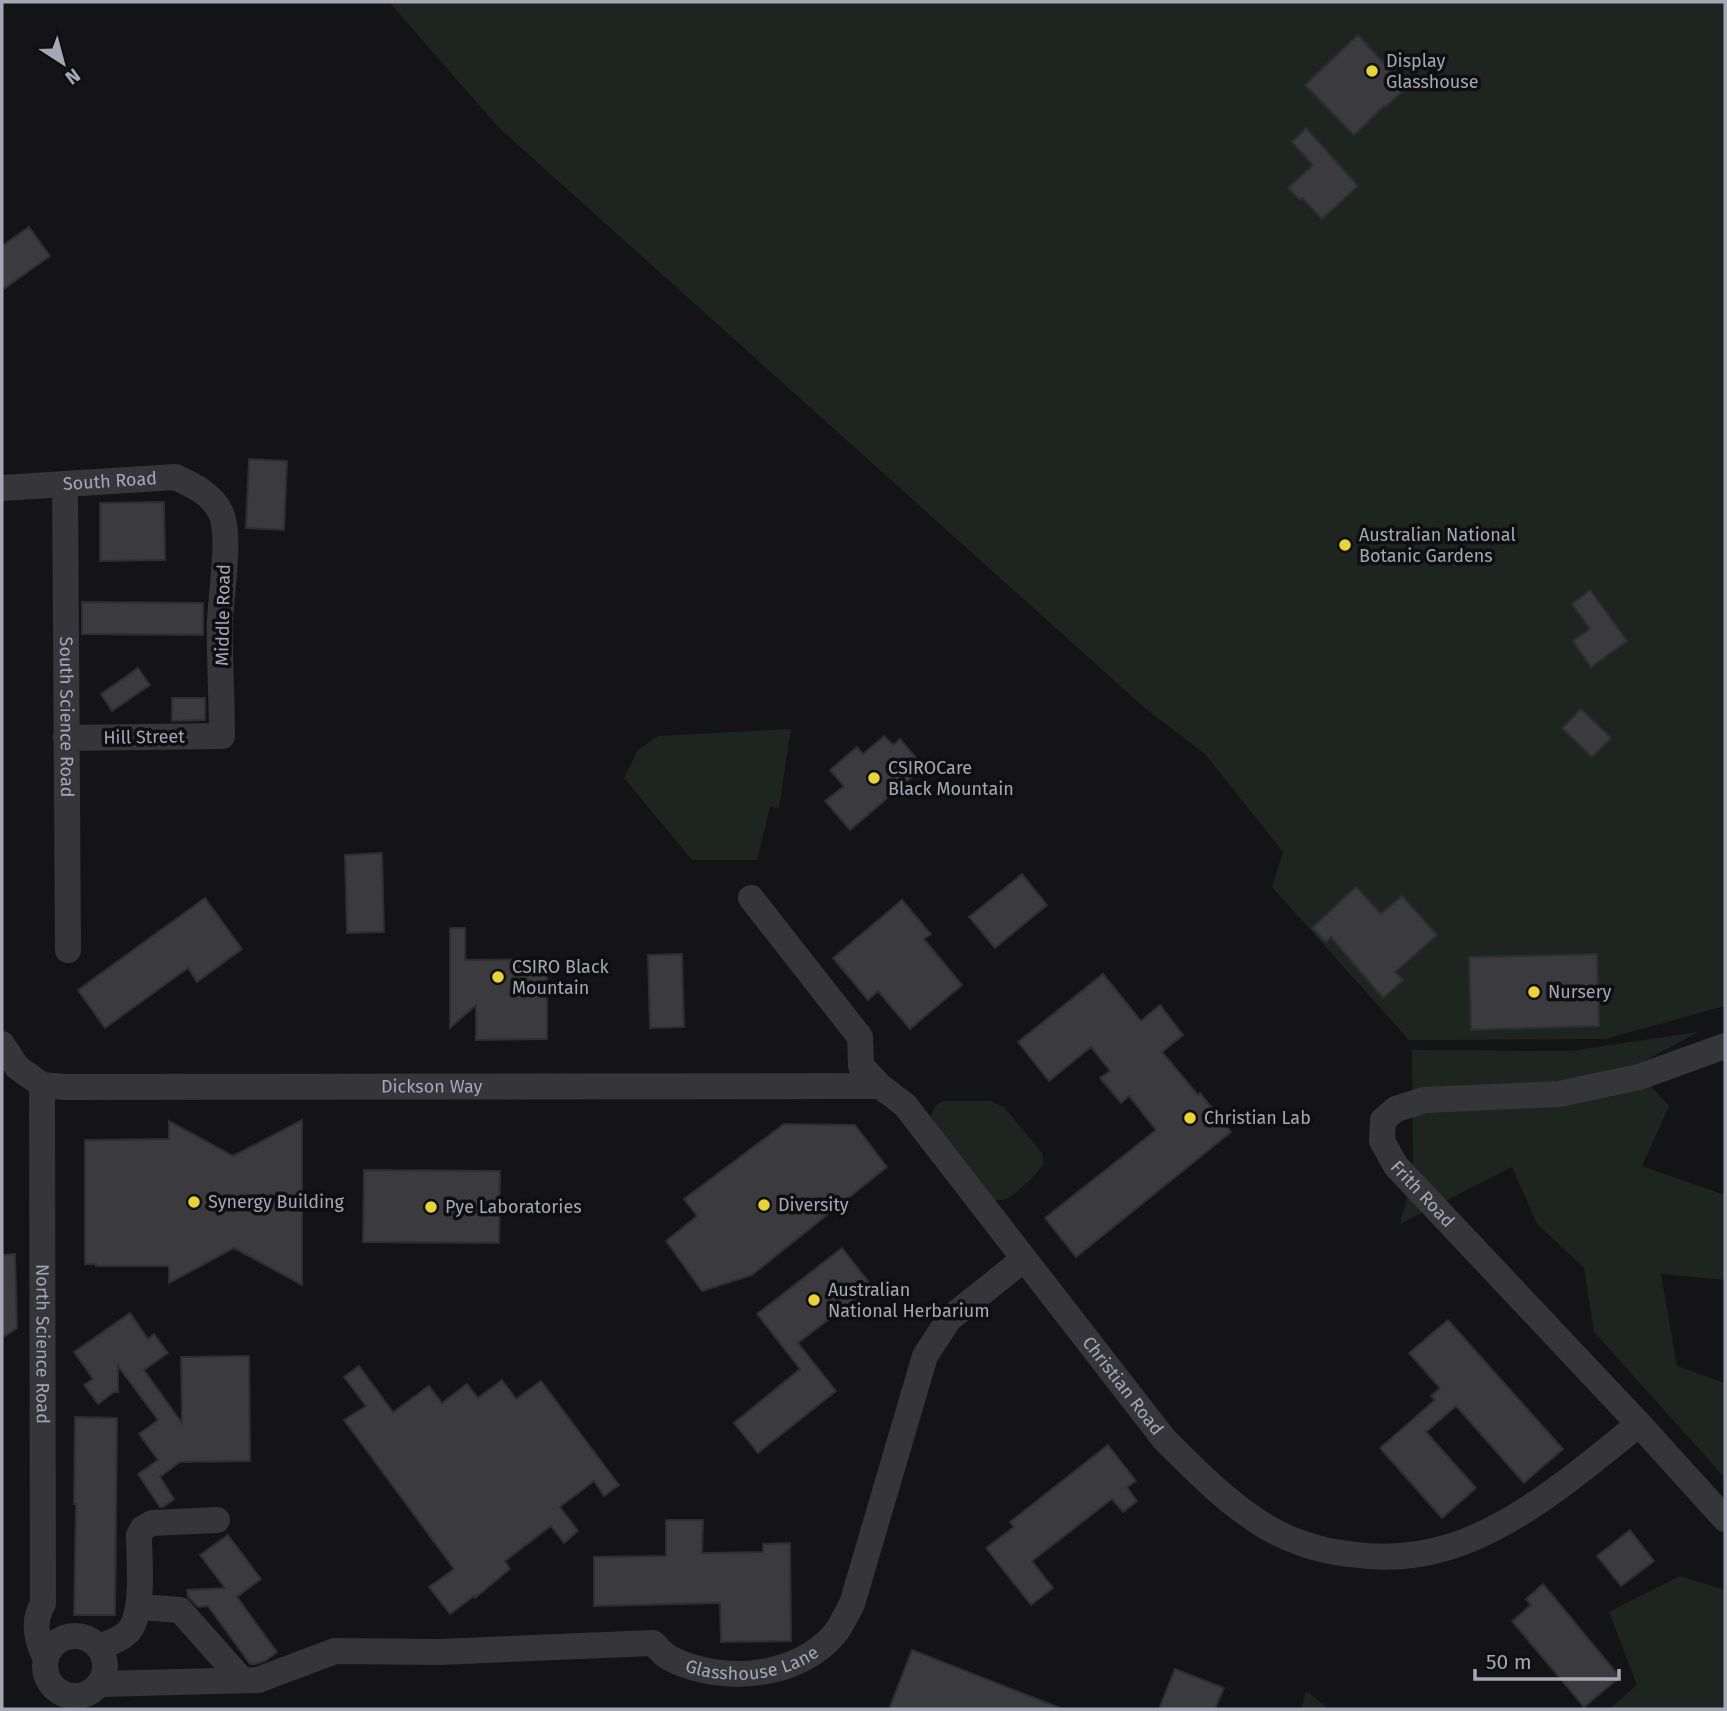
<svg xmlns="http://www.w3.org/2000/svg" width="1727" height="1711" font-family="'Fira Sans',sans-serif">
<style>
.green{fill:#1e2520}
.building{fill:#3b3b3f;stroke:#2e2e31;stroke-width:2}
.lines{fill:none;stroke-linecap:round;stroke-linejoin:round}
.minor{stroke:#35353a;stroke-width:26}
.poi-dot{fill:#e8d438;stroke:#0f0e10;stroke-width:2.5}
.labels{text-anchor:middle;stroke-width:7;stroke-linejoin:round;paint-order:stroke}
.poi-label{font-size:18px;fill:#a6a7b5;stroke:#0f0e10;text-anchor:start}
.street-label{font-size:18px;fill:#a6a7b5;stroke:#0f0e10}
</style>
<rect width="100%" height="100%" fill="#141315"/>
<g class="green">
<polygon points="389,2 1725,2 1725,1006 1605,1039 1409,1040 1272,887 1283,852 1205,754 1147,710 499,128"/>
<polygon points="791,729 779,808 770,807 757,860 692,860 624,778 638,750 658,736"/>
<polygon points="1698,1032 1634,1067 1669,1106 1642,1166 1725,1195 1725,1280 1661,1274 1677,1366 1725,1383 1725,1478 1594,1332 1584,1268 1537,1224 1512,1167 1400,1224 1413,1176 1412,1050 1570,1051"/>
<path d="M 943,1101 L 990,1101 L 1004,1107 L 1042,1153 L 1044,1163 C 1039,1173 1016,1194 1006,1199 C 1000,1201 994,1200 988,1198 L 931,1117 C 933,1109 935,1105 943,1101 Z"/>
<polygon points="1680,1576 1725,1590 1725,1709 1609,1709 1637,1685 1609,1612"/>
<polygon points="1306,1691 1329,1709 1301,1709"/>
</g>
<g class="building">
<polygon points="1358,35 1406,88 1385,107 1384,106 1354,135 1305,85"/>
<polygon points="1306,128 1358,186 1322,219 1302,198 1300,200 1288,188 1313,165 1292,142"/>
<polygon points="29,227 50,256 2,290 2,246"/>
<polygon points="249,459 287,461 284,530 246,528"/>
<polygon points="164,502 165,560 100,561 100,503"/>
<polygon points="1590,590 1627,641 1591,667 1573,641 1590,629 1572,604"/>
<polygon points="82,602 203,603 203,635 82,634"/>
<polygon points="138,668 150,685 112,711 101,694"/>
<polygon points="172,698 205,698 205,720 172,721"/>
<polygon points="1581,709 1611,738 1592,757 1562,728"/>
<polygon points="884,736 893,745 900,739 924,767 850,830 825,801 844,786 830,770 857,747 863,754"/>
<polygon points="382,853 384,932 347,933 345,855"/>
<polygon points="1022,874 1047,905 995,948 969,917"/>
<polygon points="1356,887 1381,914 1402,896 1437,935 1395,972 1403,980 1383,998 1331,937 1326,942 1312,928"/>
<polygon points="205,898 242,949 197,982 188,968 105,1028 78,990"/>
<polygon points="902,900 931,934 924,939 962,985 910,1029 878,991 868,1000 833,958"/>
<polygon points="450,928 465,928 465,960 547,959 547,1039 476,1040 476,1005 450,1028"/>
<polygon points="682,954 684,1027 650,1028 648,955"/>
<polygon points="1597,954 1599,1026 1471,1030 1469,957"/>
<polygon points="1103,974 1141,1021 1160,1005 1183,1035 1162,1052 1198,1095 1200,1093 1231,1132 1076,1257 1045,1218 1156,1130 1129,1096 1121,1103 1100,1078 1110,1071 1091,1047 1049,1081 1018,1042"/>
<polygon points="302,1120 302,1285 234,1248 169,1283 169,1266 96,1266 96,1264 85,1264 85,1140 169,1139 169,1121 233,1156"/>
<polygon points="784,1124 855,1125 887,1167 752,1275 702,1291 666,1241 697,1216 684,1199"/>
<polygon points="364,1170 500,1171 499,1243 363,1242"/>
<polygon points="842,1248 872,1286 798,1343 836,1391 758,1453 734,1423 800,1369 757,1314"/>
<polygon points="15,1254 17,1328 2,1338 2,1255"/>
<polygon points="130,1313 148,1339 154,1334 168,1353 144,1370 182,1423 181,1357 249,1356 250,1461 180,1462 160,1477 174,1499 163,1507 160,1507 138,1474 158,1460 139,1434 158,1420 118,1366 118,1392 114,1392 98,1404 84,1385 93,1379 74,1352"/>
<polygon points="1448,1320 1563,1449 1524,1483 1456,1406 1426,1432 1476,1488 1442,1518 1380,1448 1435,1400 1431,1396 1440,1388 1409,1353"/>
<polygon points="359,1366 393,1412 429,1386 442,1403 467,1384 478,1398 502,1380 516,1399 541,1381 619,1485 604,1496 594,1481 560,1507 578,1531 564,1543 551,1526 505,1561 510,1569 475,1598 474,1596 450,1614 429,1587 454,1569 344,1420 366,1406 344,1377"/>
<polygon points="75,1417 117,1418 115,1615 74,1615 76,1504 74,1504"/>
<polygon points="1108,1445 1136,1481 1127,1487 1137,1501 1123,1512 1112,1499 1032,1561 1053,1588 1031,1605 986,1548 1014,1527 1010,1522"/>
<polygon points="666,1520 703,1520 702,1553 763,1552 763,1544 790,1543 791,1641 721,1642 720,1603 594,1606 594,1557 666,1556"/>
<polygon points="1630,1530 1654,1561 1621,1586 1597,1556"/>
<polygon points="228,1535 261,1579 237,1597 277,1652 265,1661 255,1664 250,1664 208,1606 198,1607 188,1597 187,1590 225,1588 200,1555"/>
<polygon points="1543,1584 1620,1677 1584,1707 1512,1621 1531,1605 1526,1599"/>
<polygon points="912,1650 1060,1708 1060,1709 889,1709"/>
<polygon points="1175,1669 1224,1688 1215,1709 1159,1709"/>
</g>
<g class="lines">
<g class="minor">
<path id="s1" d="M 65,484 L 68,950"/>
<path id="s2" d="M 2,488 L 175,477 C 193,485 212,494 221,513 C 231,537 221,593 220,621 C 219,659 222,698 222,736 L 66,738"/>
<path id="s3" d="M 751,898 L 860,1037 L 861,1066 L 880,1086 L 905,1105 L 1164,1439 C 1194,1469 1224,1500 1260,1523 C 1286,1540 1319,1551 1349,1554 C 1383,1559 1417,1557 1449,1547 C 1518,1526 1584,1468 1639,1424"/>
<path id="s4" d="M 2,1044 L 17,1067 L 42,1085 L 66,1087 L 880,1086"/>
<path id="s5" d="M 1725,1046 L 1639,1077 L 1559,1094 L 1424,1100 L 1396,1109 L 1383,1120 L 1382,1141 L 1396,1166 L 1639,1424 L 1725,1519"/>
<path id="s6" d="M 42,1085 L 43,1604 C 32,1621 37,1642 46,1659"/>
<polyline points="139,1607 180,1610 242,1680"/>
<circle cx="75" cy="1666" r="30"/>
<path d="M 99,1647 C 109,1643 120,1640 128,1632 C 145,1614 139,1560 139,1535 L 143,1528 L 152,1523 L 217,1520"/>
<path id="s7" d="M 100,1684 L 258,1680 L 335,1651 L 439,1652 L 653,1643 C 657,1647 661,1651 665,1655 C 673,1661 685,1665 695,1668 C 741,1681 798,1673 832,1637 C 841,1628 846,1614 852,1604 L 925,1356 L 949,1319 L 1024,1259"/>
</g>
</g>
<g class="poi-dot">
<circle cx="1372" cy="71" r="7"/>
<circle cx="1345" cy="545" r="7"/>
<circle cx="874" cy="778" r="7"/>
<circle cx="498" cy="977" r="7"/>
<circle cx="1534" cy="992" r="7"/>
<circle cx="1190" cy="1118" r="7"/>
<circle cx="194" cy="1202" r="7"/>
<circle cx="764" cy="1205" r="7"/>
<circle cx="431" cy="1207" r="7"/>
<circle cx="814" cy="1300" r="7"/>
</g>
<g class="labels">
<g class="poi-label">
<text x="1386" y="67">Display<tspan x="1386" dy="21">Glasshouse</tspan></text>
<text x="1359" y="541">Australian National<tspan x="1359" dy="21">Botanic Gardens</tspan></text>
<text x="888" y="774">CSIROCare<tspan x="888" dy="21">Black Mountain</tspan></text>
<text x="512" y="973">CSIRO Black<tspan x="512" dy="21">Mountain</tspan></text>
<text x="1548" y="998">Nursery</text>
<text x="1204" y="1124">Christian Lab</text>
<text x="208" y="1208">Synergy Building</text>
<text x="778" y="1211">Diversity</text>
<text x="445" y="1213">Pye Laboratories</text>
<text x="828" y="1296">Australian<tspan x="828" dy="21">National Herbarium</tspan></text>
</g>
<g class="street-label">
<text dy="6" stroke="none"><textPath href="#s2" startOffset="108">South Road</textPath></text>
<text transform="translate(223 615) rotate(-89)" y="6">Middle Road</text>
<text dy="6" stroke="none"><textPath href="#s1" startOffset="233">South Science Road</textPath></text>
<text transform="translate(144 737) rotate(-1)" y="6">Hill Street</text>
<text dy="6" stroke="none"><textPath href="#s4" startOffset="448">Dickson Way</textPath></text>
<text dy="6" stroke="none"><textPath href="#s5" startOffset="443">Frith Road</textPath></text>
<text dy="6" stroke="none"><textPath href="#s6" startOffset="259">North Science Road</textPath></text>
<text dy="6" stroke="none"><textPath href="#s3" startOffset="620">Christian Road</textPath></text>
<text dy="6" stroke="none"><textPath href="#s7" startOffset="667">Glasshouse Lane</textPath></text>
</g>
</g>
<rect width="1727" height="1711" fill="none" stroke="#a6a7b5" stroke-width="7"/>
<g transform="translate(63 63) rotate(144)" stroke="#0f0e10" stroke-width="5" paint-order="stroke">
<path d="M0-5L12 26L0 18L-12 26Z" fill="#a6a7b5"/>
<text y="-10" font-size="19" font-weight="bold" text-anchor="middle" fill="#a6a7b5">N</text>
</g>
<path d="M1475 1669v10h144v-10" fill="none" stroke="#a6a7b5" stroke-width="3.5"/>
<text x="1486" y="1669" font-size="21" fill="#a6a7b5" stroke="#0f0e10" stroke-width="5" paint-order="stroke">50 m</text>
</svg>
